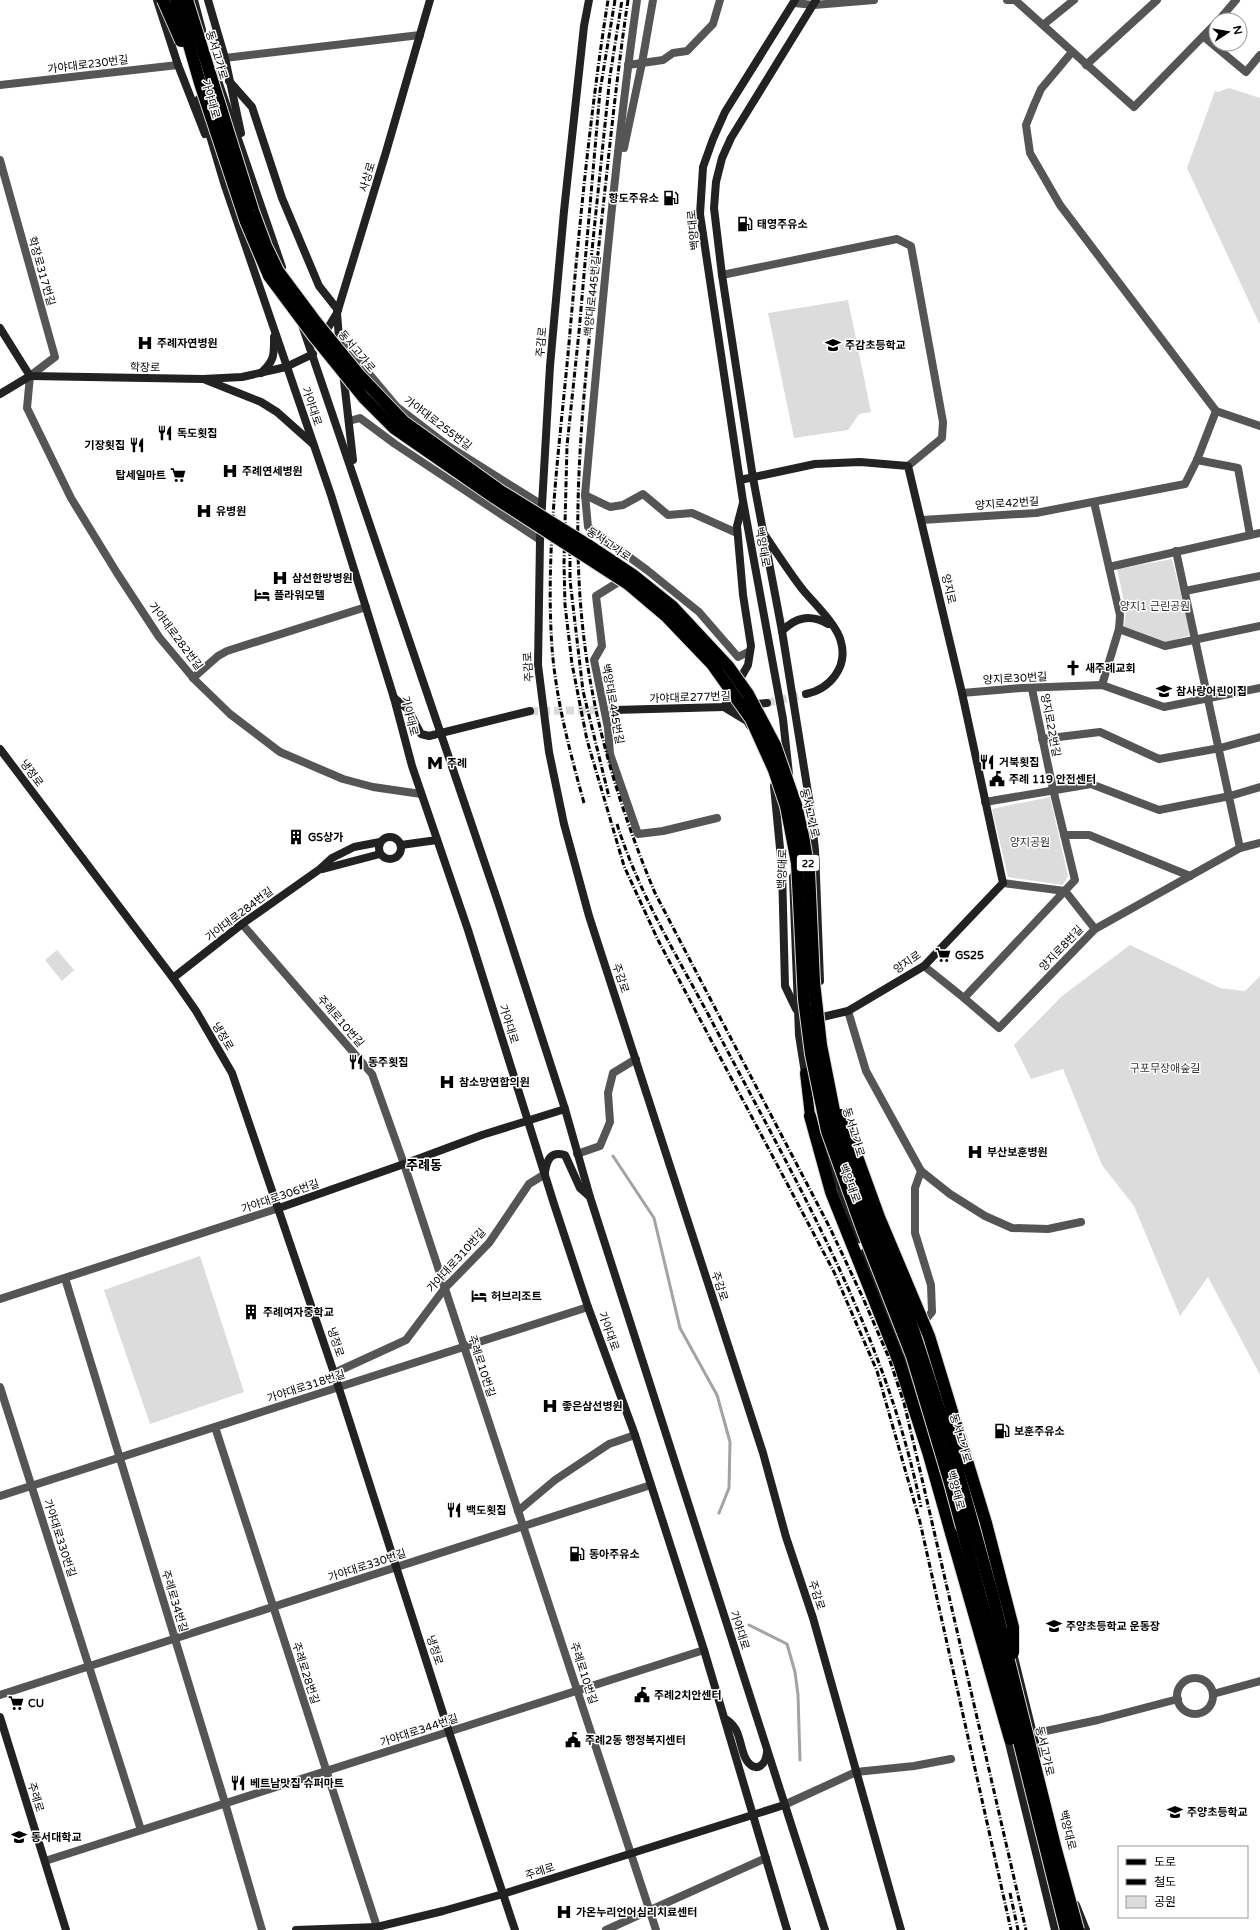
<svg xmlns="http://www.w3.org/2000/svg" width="1260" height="1930" font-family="'Varela Round','Noto Sans KR',sans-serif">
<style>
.green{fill:#dcdcdc}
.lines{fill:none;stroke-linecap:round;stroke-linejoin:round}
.stream{stroke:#a3a3a3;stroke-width:3}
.secondary-tunnel{stroke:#d9d9d9;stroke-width:8;stroke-dasharray:8 4;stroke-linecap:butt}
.primary-casing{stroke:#dbdbdb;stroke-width:12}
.highway-casing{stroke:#dbdbdb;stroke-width:14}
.street{stroke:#555;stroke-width:8}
.secondary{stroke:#222;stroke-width:8}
.primary{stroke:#000;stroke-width:10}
.highway{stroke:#000;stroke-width:12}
.rail{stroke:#000;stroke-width:3;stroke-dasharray:6 2 1 2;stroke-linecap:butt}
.highway-bridge-casing{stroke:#dbdbdb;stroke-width:14;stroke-linecap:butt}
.highway-bridge{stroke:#000;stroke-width:12}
.labels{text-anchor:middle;stroke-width:3;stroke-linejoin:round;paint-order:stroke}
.shield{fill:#fff;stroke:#4c4c4c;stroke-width:1}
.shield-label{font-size:10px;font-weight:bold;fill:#000}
.street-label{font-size:11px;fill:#000;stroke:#fff}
.poi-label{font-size:11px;font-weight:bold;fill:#000;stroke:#fff;text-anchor:start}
.park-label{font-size:11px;fill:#333;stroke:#fff}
.quarter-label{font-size:13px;font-weight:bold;fill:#000;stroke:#fff}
</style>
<rect width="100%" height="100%" fill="#fff"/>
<g class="green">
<polygon points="1229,88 1260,98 1260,325 1187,168 1215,91 1218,92"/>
<polygon points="848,300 871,412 859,414 848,430 794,438 768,313"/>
<polygon points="1172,559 1191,635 1167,642 1124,627 1126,611 1117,569"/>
<polygon points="1050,797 1068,876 1063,885 1008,877 992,809"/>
<polygon points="1130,945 1220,988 1245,991 1260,976 1260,1375 1208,1277 1180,1316 1134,1206 1102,1165 1063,1069 1031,1079 1014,1045 1062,996"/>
<polygon points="57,950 74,970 62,981 45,960"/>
<polygon points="200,1256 244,1392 150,1424 104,1290"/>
</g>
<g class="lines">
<g class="stream">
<polyline points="613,1156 654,1218 680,1328 717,1395 730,1442 729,1488 719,1513"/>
<polyline points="749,1625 787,1644 795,1672 798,1695 800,1760"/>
</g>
<g class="secondary-tunnel">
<polyline points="767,703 806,694"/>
<polyline points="530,711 614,710"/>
</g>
<defs>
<polyline id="primary" points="805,1073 810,1116"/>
<polyline id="highway" points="810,1116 831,1192 899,1362 929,1455 951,1533"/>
</defs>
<use href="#primary" class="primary-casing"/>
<use href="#highway" class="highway-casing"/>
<g class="street">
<path d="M 637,0 C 614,164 600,330 585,495 L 588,527 L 647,570 L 699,612 L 738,657 L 750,651"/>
<polyline points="1007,0 1015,0 1134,107 1216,23"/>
<polyline points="794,3 814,5 874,0"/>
<polyline points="1219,20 1236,0"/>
<polyline points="1043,25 1074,0"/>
<polyline points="1204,37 1246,72 1260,55"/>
<polyline points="1072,52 1041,89 1034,105 1026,125 1030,153 1060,205 1216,411"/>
<polyline points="225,58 420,35"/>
<polyline points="628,65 663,60 673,53 687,51 713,24 720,0"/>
<polyline points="1086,65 1157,0"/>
<polyline points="0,85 178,65"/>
<polyline points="624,148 642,63 653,0"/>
<polyline points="0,160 55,357 30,376 27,408 71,498 117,573 159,637 195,680 230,714 280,752 343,779 373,787 421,794"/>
<polyline points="722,275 897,239 911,246 943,422 942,438 908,466"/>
<polyline points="339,338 397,407 448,446 542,505"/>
<polyline points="349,421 360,418 395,444 540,540"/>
<polyline points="1197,460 1238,468 1250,535"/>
<polyline points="585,495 610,507 623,505 643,494 668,515 692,513 737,533"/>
<polyline points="1094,502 1120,615 1119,629 1102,685"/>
<polyline points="922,520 1036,513 1185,484 1197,460 1216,411 1260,426"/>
<polyline points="1176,551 1240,848"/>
<polyline points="1109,567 1260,533"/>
<polyline points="625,578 596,596 602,646 594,660 608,728 610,754 638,834 663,831 717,818"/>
<polyline points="1185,591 1260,576"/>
<polyline points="1119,629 1165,646 1260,626"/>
<polyline points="193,678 218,656 227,651 366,607"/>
<polyline points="962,693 1021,688 1102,685 1164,707 1260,688"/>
<polyline points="1042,739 1100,732 1159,759 1220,748 1260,737"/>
<polyline points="985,802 1091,784 1159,810 1230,796 1260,787"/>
<polyline points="1064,835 1089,835 1190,876"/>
<polyline points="1003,883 1065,891 1095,929"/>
<polyline points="242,924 372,1074 404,1164 656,1930"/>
<polyline points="924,966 964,998 999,1028 1095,929 1240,848 1260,843"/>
<polyline points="964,998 1075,880 1053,789 1032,689"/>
<polyline points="848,1011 866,1071 921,1171 950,1194 985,1216 1012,1228 1048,1229 1081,1222"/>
<polyline points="577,1154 600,1146 610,1122 608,1093 613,1073 636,1059"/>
<polyline points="921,1171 915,1188 915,1233 931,1285 932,1312 921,1325"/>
<polyline points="65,1278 225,1803 262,1930"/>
<polyline points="0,1299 279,1208"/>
<polyline points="334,1373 406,1340 445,1288 489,1243 529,1184 545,1174"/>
<polyline points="0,1387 141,1830"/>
<polyline points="215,1427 378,1930"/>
<polyline points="0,1496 588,1307"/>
<polyline points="518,1511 555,1480 609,1444 635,1435"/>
<circle cx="1195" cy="1696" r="18"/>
<polyline points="1213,1694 1260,1681"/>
<polyline points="0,1695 651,1485"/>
<polyline points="1027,1735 1098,1720 1178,1699"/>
<polyline points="784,1805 856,1772 914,1766 951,1759"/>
<polyline points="45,1861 704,1650"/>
<polyline points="606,1930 766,1858"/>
</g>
<g class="secondary">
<polyline points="157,0 178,65 205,134"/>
<polyline points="194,0 202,30"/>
<polyline points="208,0 225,58 241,133"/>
<polyline points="589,0 584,26 564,211 550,366 540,540 538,665 549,752 564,824 589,916 763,1453 786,1537 813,1618 901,1930"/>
<polyline points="816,0 731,138 722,158 716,182 714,208 722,275 753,478 782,631 810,805 815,850 820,981"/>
<polyline points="215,72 282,267"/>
<polyline points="229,81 252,107 282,198 319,286 338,310"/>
<polyline points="199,99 225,186 331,495 394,698 412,766 468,930 554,1204 588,1307 635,1435 704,1650 787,1930"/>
<polyline points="337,313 340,351"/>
<polyline points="302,325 498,902 565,1109 590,1197 825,1930"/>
<polyline points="0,328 30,376 203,379 242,377 286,367 313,354"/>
<polyline points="323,336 337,313 386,152 430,0"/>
<polyline points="343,372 353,460"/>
<path d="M 261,373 C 275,360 274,355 274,337"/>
<polyline points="206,380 261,402 277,412 313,444"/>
<polyline points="0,394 30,376"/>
<polyline points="740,480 815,464 860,462 908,466 962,693 1003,883 924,966 848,1011 814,1019"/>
<polyline points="743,503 737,526 743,595 751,646 748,665 724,707 747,721 750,726"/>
<path d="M 764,534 C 777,553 789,572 803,590 C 814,603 838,626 841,642 C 848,667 830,689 806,694"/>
<path d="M 782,631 C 796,617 810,614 828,624"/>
<polyline points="394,698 408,709 421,734 429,736 530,711"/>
<polyline points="614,710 724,707 767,703"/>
<polyline points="0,749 173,978 196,1011 232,1073 334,1373 449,1732 515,1930"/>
<polyline points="789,774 783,719 743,501 700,214 703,167 713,139 725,112 795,0"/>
<polyline points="774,786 782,869 785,986 796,1009"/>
<circle cx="390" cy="848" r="11"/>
<polyline points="401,845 437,840"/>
<polyline points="323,869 380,854"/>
<polyline points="793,877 799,1035 806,1079"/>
<polyline points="173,978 242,924 320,869 332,858 354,847 380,842"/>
<polyline points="821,1138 860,1239"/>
<path d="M 545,1172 C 547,1159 551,1151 565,1155 L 580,1188 L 589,1196"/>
<polyline points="279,1208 404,1164 482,1135 565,1109"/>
<polyline points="865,1252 902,1348 933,1447"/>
<polyline points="922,1340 935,1376"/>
<polyline points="1012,1649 1038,1754"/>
<polyline points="0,1717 66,1930"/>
<path d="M 727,1720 C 731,1723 735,1727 737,1732 C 741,1741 742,1754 747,1761 C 757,1774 766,1764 767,1752"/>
<polyline points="1007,1735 1055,1930"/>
<polyline points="1076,1905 1086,1930"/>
<polyline points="296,1930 377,1927 443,1911 503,1894 784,1805"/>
</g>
<use href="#primary" class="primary"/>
<use href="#highway" class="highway"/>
<g class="rail">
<polyline points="615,0 600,91 579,332 567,446 564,564 565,605 572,664 587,740 624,866 658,940 834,1272 877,1371 920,1522 1011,1930"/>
<path d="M 628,0 C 615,87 607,175 597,262 C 583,402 565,545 591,685 C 604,756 627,826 655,893 L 830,1228 L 863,1298 L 889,1358 L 904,1403 L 919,1466 L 1026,1930"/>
<polyline points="590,270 610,76 622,0"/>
<polyline points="570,539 570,580 583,691 609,797"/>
<path d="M 584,803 C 570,752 556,700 552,648 C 545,546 560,444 569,343 C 579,229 590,114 608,0"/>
<path d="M 617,824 C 638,891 675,953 708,1014 C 791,1173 885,1329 921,1507"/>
<polyline points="1010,1893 1018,1930"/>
</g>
<defs>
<g id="highway-bridge">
<polyline points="163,0 181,41"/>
<polyline points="176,0 200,83 246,222 269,276 313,335 364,398 394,428 495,498 628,584 667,617 712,664 751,719 774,770 786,806 797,863 804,999 811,1054 827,1131 863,1231 912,1356 950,1483 1013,1717 1066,1930"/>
<polyline points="187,0 253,211 266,246 278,271 316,322 360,376 404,422 499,490 588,545 633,575 673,607 728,666 748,694 775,745 796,805 803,836 809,871 814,982 821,1045 838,1131 869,1216 911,1323 951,1446 992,1593 1055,1846 1078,1930"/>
<polyline points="842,1115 879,1217 929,1336 986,1523 1013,1627 1013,1653"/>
<polyline points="951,1533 1010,1739"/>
</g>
</defs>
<use href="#highway-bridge" class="highway-bridge-casing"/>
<use href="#highway-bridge" class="highway-bridge"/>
</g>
<defs>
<symbol id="fuel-bare" viewBox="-9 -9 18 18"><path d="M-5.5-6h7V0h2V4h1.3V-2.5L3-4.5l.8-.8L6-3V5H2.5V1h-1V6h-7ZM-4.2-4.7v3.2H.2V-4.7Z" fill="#000" stroke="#fff" stroke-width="2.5" paint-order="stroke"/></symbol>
<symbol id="hospital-bare" viewBox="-9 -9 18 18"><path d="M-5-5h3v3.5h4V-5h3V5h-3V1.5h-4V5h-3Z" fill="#000" stroke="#fff" stroke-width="2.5" paint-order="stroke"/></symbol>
<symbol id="school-bare" viewBox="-9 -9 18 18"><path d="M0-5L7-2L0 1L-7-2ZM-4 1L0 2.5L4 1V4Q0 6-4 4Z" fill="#000" stroke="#fff" stroke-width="2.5" paint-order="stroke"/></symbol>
<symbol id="restaurant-bare" viewBox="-9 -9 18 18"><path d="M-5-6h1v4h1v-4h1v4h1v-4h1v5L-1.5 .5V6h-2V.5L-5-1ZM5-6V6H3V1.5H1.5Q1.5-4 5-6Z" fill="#000" stroke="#fff" stroke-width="2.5" paint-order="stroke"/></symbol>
<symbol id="supermarket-bare" viewBox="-9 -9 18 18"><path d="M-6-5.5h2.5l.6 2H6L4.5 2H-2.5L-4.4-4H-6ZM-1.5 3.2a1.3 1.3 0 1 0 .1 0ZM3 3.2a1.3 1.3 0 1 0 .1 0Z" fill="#000" stroke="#fff" stroke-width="2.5" paint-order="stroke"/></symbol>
<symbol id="hotel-bare" viewBox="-9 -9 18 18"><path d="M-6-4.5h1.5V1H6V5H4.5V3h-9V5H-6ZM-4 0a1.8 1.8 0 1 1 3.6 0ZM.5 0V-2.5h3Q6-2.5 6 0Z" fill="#000" stroke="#fff" stroke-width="2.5" paint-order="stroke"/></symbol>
<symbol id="church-bare" viewBox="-9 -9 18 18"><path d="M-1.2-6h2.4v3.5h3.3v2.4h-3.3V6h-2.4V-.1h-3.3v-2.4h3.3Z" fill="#000" stroke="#fff" stroke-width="2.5" paint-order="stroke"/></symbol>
<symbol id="metro-bare" viewBox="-9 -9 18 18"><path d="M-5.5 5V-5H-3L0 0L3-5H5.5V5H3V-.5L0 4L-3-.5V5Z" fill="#000" stroke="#fff" stroke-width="2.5" paint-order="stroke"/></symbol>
<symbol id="civic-bare" viewBox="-9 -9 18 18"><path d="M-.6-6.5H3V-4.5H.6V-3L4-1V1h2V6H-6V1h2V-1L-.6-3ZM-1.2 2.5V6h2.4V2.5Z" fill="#000" stroke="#fff" stroke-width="2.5" paint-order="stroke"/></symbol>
<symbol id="building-bare" viewBox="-9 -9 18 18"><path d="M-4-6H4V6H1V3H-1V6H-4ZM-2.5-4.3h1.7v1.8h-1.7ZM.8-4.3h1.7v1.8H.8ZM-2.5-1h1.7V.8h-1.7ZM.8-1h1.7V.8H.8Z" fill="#000" stroke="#fff" stroke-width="2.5" paint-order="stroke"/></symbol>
<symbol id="university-bare" viewBox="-9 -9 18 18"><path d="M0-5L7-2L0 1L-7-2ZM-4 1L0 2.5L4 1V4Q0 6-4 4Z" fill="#000" stroke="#fff" stroke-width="2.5" paint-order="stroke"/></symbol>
</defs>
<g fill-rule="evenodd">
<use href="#fuel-bare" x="660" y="187" width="22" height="22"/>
<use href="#fuel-bare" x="734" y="213" width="22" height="22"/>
<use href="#hospital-bare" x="134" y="332" width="22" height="22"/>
<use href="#school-bare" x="822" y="334" width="22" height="22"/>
<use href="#restaurant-bare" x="154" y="422" width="22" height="22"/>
<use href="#restaurant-bare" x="126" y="434" width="22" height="22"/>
<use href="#hospital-bare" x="219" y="460" width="22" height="22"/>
<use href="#supermarket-bare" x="167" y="464" width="22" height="22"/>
<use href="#hospital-bare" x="193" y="500" width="22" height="22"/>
<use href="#hospital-bare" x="269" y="567" width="22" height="22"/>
<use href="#hotel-bare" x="251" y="584" width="22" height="22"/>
<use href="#church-bare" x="1062" y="657" width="22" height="22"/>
<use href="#school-bare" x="1153" y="680" width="22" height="22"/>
<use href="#restaurant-bare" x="976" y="751" width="22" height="22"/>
<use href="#metro-bare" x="424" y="752" width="22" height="22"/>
<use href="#civic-bare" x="986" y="768" width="22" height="22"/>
<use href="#building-bare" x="285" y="826" width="22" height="22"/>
<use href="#supermarket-bare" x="932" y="944" width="22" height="22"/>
<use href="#restaurant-bare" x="345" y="1051" width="22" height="22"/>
<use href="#hospital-bare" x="436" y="1071" width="22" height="22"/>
<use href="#hospital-bare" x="964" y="1141" width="22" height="22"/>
<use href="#hotel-bare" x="468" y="1285" width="22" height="22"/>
<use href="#building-bare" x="240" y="1301" width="22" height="22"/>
<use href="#hospital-bare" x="539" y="1395" width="22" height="22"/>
<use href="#fuel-bare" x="991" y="1420" width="22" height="22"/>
<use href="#restaurant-bare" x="443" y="1499" width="22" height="22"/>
<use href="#fuel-bare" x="566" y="1543" width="22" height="22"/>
<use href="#school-bare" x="1043" y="1615" width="22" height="22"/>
<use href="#civic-bare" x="631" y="1684" width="22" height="22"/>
<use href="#supermarket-bare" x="5" y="1692" width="22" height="22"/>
<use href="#civic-bare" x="562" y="1729" width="22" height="22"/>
<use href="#restaurant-bare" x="227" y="1772" width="22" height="22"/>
<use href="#school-bare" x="1164" y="1801" width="22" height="22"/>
<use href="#university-bare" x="8" y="1826" width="22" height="22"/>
<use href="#hospital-bare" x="553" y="1901" width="22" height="22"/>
</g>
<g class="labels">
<rect class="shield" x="797" y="855" width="22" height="16" rx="3"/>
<g class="shield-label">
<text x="808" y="867">22</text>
</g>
<g class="street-label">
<text transform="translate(217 55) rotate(73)" y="4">동서고가로</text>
<text transform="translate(88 64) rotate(-7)" y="4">가야대로230번길</text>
<text transform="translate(211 99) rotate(74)" y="4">가야대로</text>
<text transform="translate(367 177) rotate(-73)" y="4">사상로</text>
<text transform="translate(693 230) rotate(-96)" y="4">백양대로</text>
<text transform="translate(42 271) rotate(74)" y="4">학장로317번길</text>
<text transform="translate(592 296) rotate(-84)" y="4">백양대로445번길</text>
<text transform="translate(541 342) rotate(-85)" y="4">주감로</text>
<text transform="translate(357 351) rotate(50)" y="4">동서고가로</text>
<text transform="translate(145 367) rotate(1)" y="4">학장로</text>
<text transform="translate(312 406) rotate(71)" y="4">가야대로</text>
<text transform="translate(438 423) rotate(37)" y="4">가야대로255번길</text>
<text transform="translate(1007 503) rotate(-4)" y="4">양지로42번길</text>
<text transform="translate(609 544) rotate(34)" y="4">동서고가로</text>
<text transform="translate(763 547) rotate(80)" y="4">백양대로</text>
<text transform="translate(949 589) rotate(77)" y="4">양지로</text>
<text transform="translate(176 636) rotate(53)" y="4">가야대로282번길</text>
<text transform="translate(528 667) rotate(-94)" y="4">주감로</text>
<text transform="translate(1015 678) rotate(-3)" y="4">양지로30번길</text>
<text transform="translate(690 697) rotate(-2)" y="4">가야대로277번길</text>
<text transform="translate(613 704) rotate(80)" y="4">백양대로445번길</text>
<text transform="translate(410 716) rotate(76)" y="4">가야대로</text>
<text transform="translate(1051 725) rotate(79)" y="4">양지로22번길</text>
<text transform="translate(32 773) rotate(53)" y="4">냉정로</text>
<text transform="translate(810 813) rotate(76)" y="4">동서고가로</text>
<text transform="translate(782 869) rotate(-88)" y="4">백양대로</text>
<text transform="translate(239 914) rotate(-37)" y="4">가야대로284번길</text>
<text transform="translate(1061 948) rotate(-46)" y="4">양지로8번길</text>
<text transform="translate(907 962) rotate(-34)" y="4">양지로</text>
<text transform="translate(621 978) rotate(72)" y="4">주감로</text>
<text transform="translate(341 1021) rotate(49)" y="4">주례로10번길</text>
<text transform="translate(509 1024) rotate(72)" y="4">가야대로</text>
<text transform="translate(223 1036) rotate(59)" y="4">냉정로</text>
<text transform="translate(854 1132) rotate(73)" y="4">동서고가로</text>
<text transform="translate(850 1183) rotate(69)" y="4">백양대로</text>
<text transform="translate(280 1196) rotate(-19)" y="4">가야대로306번길</text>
<text transform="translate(456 1260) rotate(-48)" y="4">가야대로310번길</text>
<text transform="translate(720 1286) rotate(72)" y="4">주감로</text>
<text transform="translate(609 1331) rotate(70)" y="4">가야대로</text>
<text transform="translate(336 1342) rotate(72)" y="4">냉정로</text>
<text transform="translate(482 1366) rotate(72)" y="4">주례로10번길</text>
<text transform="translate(306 1386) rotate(-18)" y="4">가야대로318번길</text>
<text transform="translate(961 1438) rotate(73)" y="4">동서고가로</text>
<text transform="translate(956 1490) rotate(75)" y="4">백양대로</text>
<text transform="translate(60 1538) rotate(72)" y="4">가야대로330번길</text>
<text transform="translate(367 1565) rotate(-18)" y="4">가야대로330번길</text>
<text transform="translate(817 1595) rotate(72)" y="4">주감로</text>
<text transform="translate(175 1601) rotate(73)" y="4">주례로34번길</text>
<text transform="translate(740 1630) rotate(72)" y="4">가야대로</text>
<text transform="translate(435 1650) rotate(72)" y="4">냉정로</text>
<text transform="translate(306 1673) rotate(72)" y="4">주례로28번길</text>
<text transform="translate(584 1673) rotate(72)" y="4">주례로10번길</text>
<text transform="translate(419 1730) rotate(-18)" y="4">가야대로344번길</text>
<text transform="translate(1045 1751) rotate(77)" y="4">동서고가로</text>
<text transform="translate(36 1797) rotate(73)" y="4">주례로</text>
<text transform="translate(1068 1830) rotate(77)" y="4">백양대로</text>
<text transform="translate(540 1871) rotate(-18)" y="4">주례로</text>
</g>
<g class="poi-label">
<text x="659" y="202" text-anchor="end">항도주유소</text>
<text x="757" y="228">태영주유소</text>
<text x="157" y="347">주례자연병원</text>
<text x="845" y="349">주감초등학교</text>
<text x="177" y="437">독도횟집</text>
<text x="125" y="449" text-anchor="end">기장횟집</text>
<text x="242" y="475">주례연세병원</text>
<text x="166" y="479" text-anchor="end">탑세일마트</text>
<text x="216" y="515">유병원</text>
<text x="292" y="582">삼선한방병원</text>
<text x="274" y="599">플라워모텔</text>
<text x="1085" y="672">새주례교회</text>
<text x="1176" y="695">참사랑어린이집</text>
<text x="999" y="766">거북횟집</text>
<text x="447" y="767">주례</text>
<text x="1009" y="783">주례 119 안전센터</text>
<text x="308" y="841">GS상가</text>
<text x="955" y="959">GS25</text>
<text x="368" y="1066">동주횟집</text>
<text x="459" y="1086">참소망연합의원</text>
<text x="987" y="1156">부산보훈병원</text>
<text x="491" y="1300">허브리조트</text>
<text x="263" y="1316">주례여자중학교</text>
<text x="562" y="1410">좋은삼선병원</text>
<text x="1014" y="1435">보훈주유소</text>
<text x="466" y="1514">백도횟집</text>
<text x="589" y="1558">동아주유소</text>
<text x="1066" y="1630">주양초등학교 운동장</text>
<text x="654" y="1699">주례2치안센터</text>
<text x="28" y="1707">CU</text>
<text x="585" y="1744">주례2동 행정복지센터</text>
<text x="250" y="1787">베트남맛집 슈퍼마트</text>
<text x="1187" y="1816">주양초등학교</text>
<text x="31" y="1841">동서대학교</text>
<text x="576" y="1916">가온누리언어심리치료센터</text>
</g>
<g class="park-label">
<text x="1155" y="610">양지1 근린공원</text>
<text x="1030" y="846">양지공원</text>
<text x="1165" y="1072">구포무장애숲길</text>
</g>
<g class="quarter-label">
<text x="424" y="1170">주례동</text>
</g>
</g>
<rect x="1118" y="1846" width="130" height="72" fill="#ffffff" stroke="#999999"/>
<rect x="1126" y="1859" width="20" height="6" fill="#000000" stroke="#999999"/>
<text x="1154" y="1866" font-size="12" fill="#000000">도로</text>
<rect x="1126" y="1879" width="20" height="6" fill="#000000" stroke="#999999"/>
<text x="1154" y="1886" font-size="12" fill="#000000">철도</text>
<rect x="1126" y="1896" width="20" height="12" fill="#dcdcdc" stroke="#999999"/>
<text x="1154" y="1906" font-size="12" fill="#000000">공원</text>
<g transform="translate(1228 32) rotate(78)"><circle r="19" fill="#ffffff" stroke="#999999"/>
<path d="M0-3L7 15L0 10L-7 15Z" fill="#000000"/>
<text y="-6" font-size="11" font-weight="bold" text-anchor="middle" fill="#000000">N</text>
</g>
</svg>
